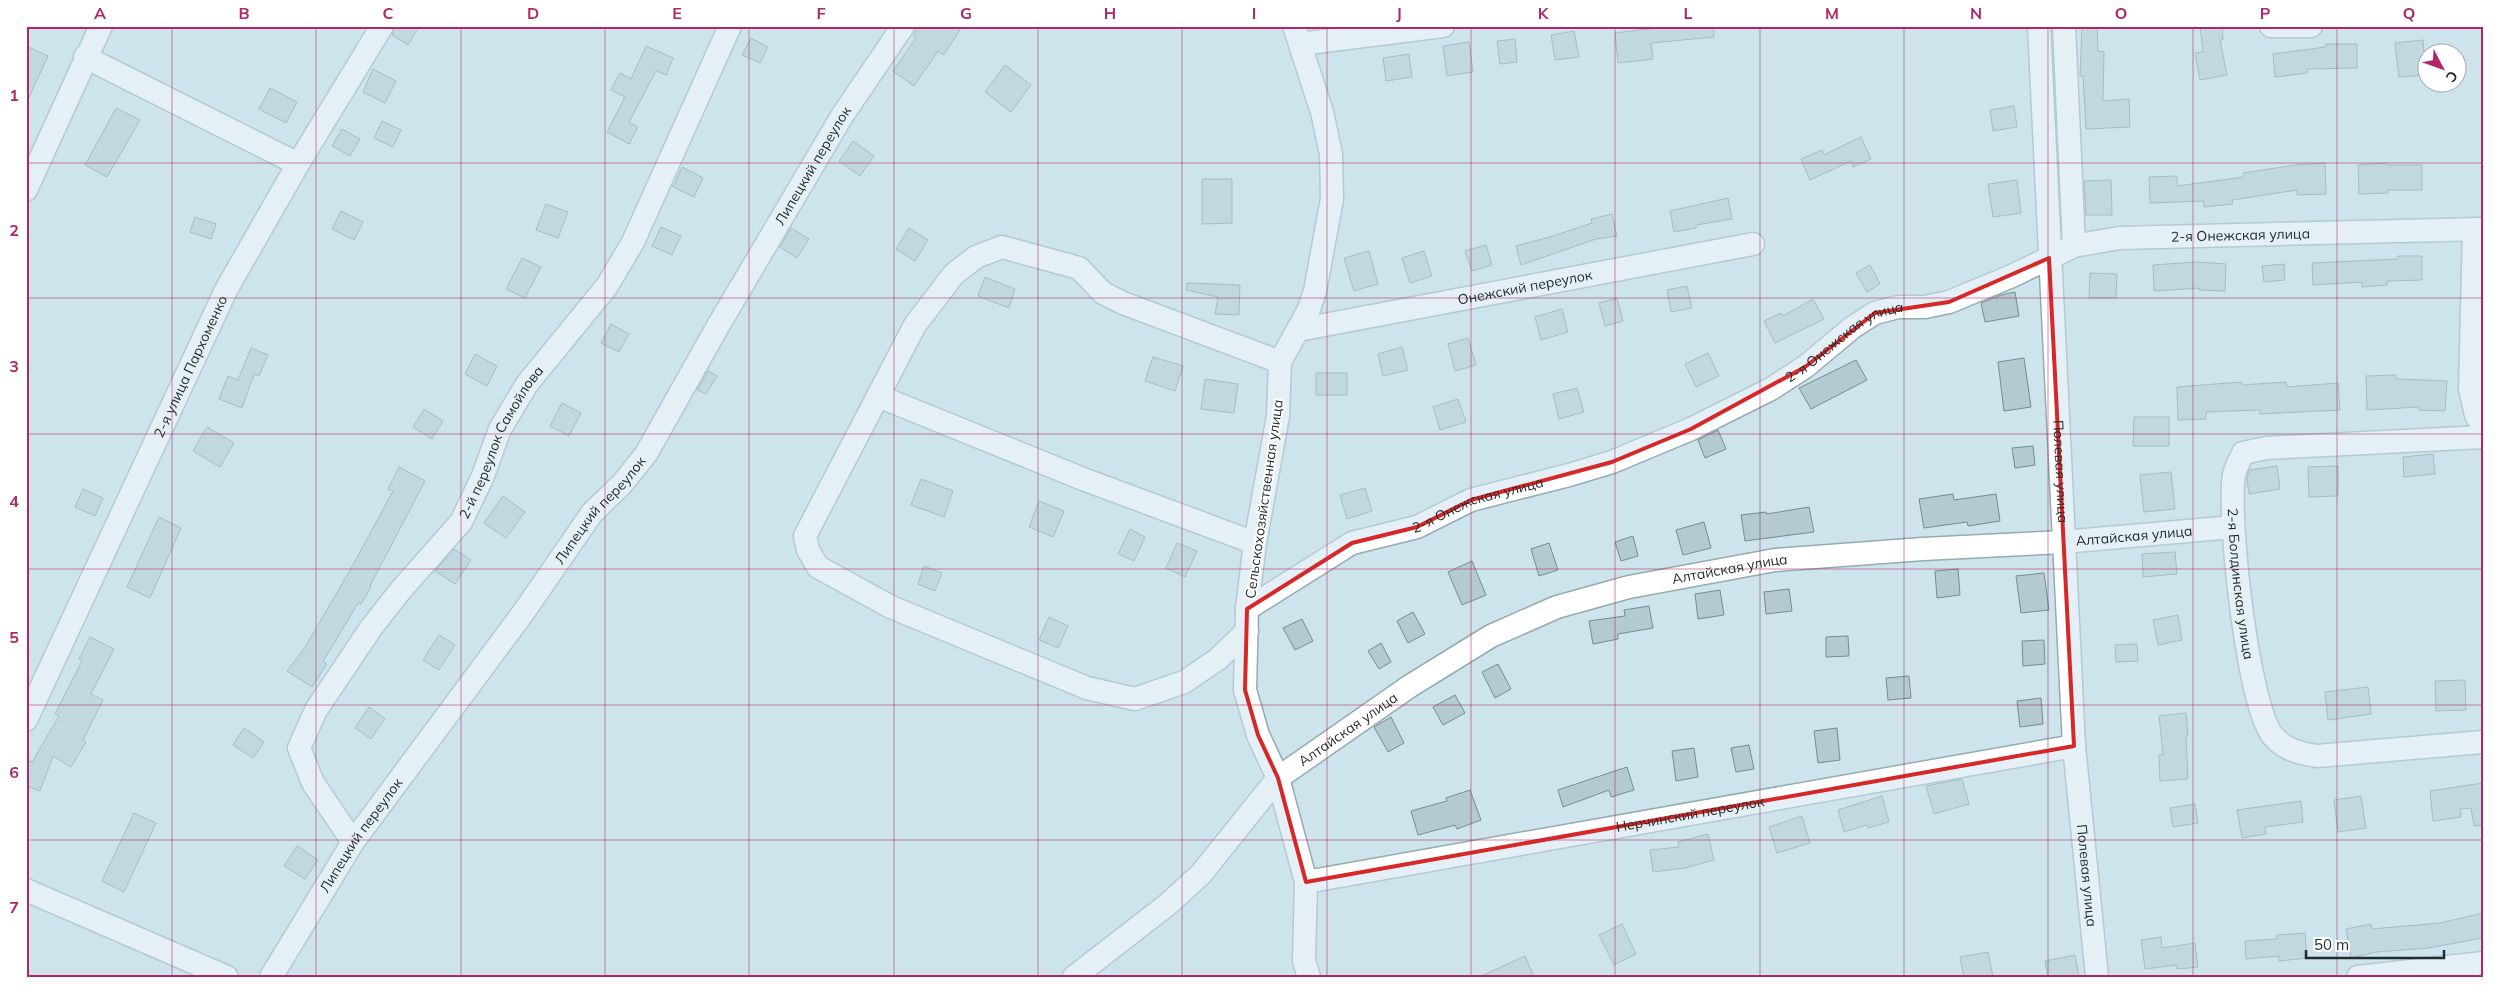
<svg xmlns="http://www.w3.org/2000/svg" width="2509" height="1003" font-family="Mulish,sans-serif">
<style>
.building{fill:#b3cad1;stroke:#768c93}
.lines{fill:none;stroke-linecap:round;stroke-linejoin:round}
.minor-casing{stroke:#95abb2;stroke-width:25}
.minor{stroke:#fff;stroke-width:22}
.marked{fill:none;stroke:#d62828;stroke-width:4;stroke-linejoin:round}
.grid{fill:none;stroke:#b02666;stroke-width:1;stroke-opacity:0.55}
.labels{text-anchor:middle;stroke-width:4;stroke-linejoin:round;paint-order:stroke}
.street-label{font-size:14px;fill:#232c2f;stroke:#fff}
.neatline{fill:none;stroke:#b02666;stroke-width:2}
.grid-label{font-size:16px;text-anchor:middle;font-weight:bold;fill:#b02666}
</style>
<rect width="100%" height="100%" fill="#cde4ec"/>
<g class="building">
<polygon points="395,26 419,26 408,45 392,35"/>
<polygon points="919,26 962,26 944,55 938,51 914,86 893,71 916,38 913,36"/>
<polygon points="1673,26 1714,26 1714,37 1651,43 1653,59 1618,63 1615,33"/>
<polygon points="2082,26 2097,26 2098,51 2104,52 2103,101 2129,99 2130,127 2086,129 2083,76 2080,76"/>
<polygon points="2200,26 2222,26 2223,40 2220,40 2227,75 2200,80 2195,53 2203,52"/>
<polygon points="1574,31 1579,57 1555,60 1551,35"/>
<polygon points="751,38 768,47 760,63 742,55"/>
<polygon points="1515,39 1517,62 1500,64 1497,41"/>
<polygon points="2423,40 2426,75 2399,77 2395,43"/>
<polygon points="1469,42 1473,72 1447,76 1443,46"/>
<polygon points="2326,44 2357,44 2357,68 2307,69 2307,73 2275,77 2273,54 2326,47"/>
<polygon points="26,46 48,56 26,104"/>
<polygon points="646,46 673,58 666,75 656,71 629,122 638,127 629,144 607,132 625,97 611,90 620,73 631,79"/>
<polygon points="1409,54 1412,77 1386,81 1383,58"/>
<polygon points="1005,65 1031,85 1011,112 985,92"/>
<polygon points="373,69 396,81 385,103 363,92"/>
<polygon points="270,88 297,102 286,123 259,109"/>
<polygon points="2014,106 2017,127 1993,131 1990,110"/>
<polygon points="116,108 140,120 107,177 85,165"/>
<polygon points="382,121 401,130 393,147 374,138"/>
<polygon points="342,129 360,139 350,156 332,146"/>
<polygon points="1861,137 1871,159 1853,167 1851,161 1810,180 1801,159 1822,150 1824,155"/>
<polygon points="853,141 874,156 860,176 839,161"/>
<polygon points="2325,163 2326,194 2297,195 2297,190 2232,200 2233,204 2204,207 2203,201 2150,203 2149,177 2177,176 2177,186 2244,177 2243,173 2296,165"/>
<polygon points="2386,163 2387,165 2422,165 2422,190 2387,190 2388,193 2359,194 2358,165"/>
<polygon points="682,167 703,178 694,197 673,187"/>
<polygon points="1202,179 1232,179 1232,223 1202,224"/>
<polygon points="2017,180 2021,213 1993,217 1988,184"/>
<polygon points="2111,180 2112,215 2086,215 2084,181"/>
<polygon points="1728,198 1732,219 1696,225 1696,228 1674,232 1670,211"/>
<polygon points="546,204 568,212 558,238 536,230"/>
<polygon points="341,211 363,222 354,240 332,229"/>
<polygon points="1612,214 1617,236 1596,239 1521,265 1516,246 1553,236 1592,223 1591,219"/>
<polygon points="195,217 216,224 211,239 190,232"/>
<polygon points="661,227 681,236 672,255 652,246"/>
<polygon points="791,228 809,239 797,258 780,247"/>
<polygon points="909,228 928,240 915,261 896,249"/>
<polygon points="1486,245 1492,265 1472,271 1465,251"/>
<polygon points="1369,251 1378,284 1354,291 1344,258"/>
<polygon points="1424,251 1432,276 1410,283 1402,258"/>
<polygon points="2398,256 2422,256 2422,280 2387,281 2387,285 2362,287 2362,282 2313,285 2312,263 2398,259"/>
<polygon points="522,258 541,267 525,298 506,289"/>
<polygon points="2197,262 2226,264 2225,291 2199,290 2199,288 2154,291 2153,265"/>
<polygon points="2284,264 2285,280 2264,282 2262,266"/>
<polygon points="1870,265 1880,284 1867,292 1856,273"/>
<polygon points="2090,273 2117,274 2116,298 2089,298"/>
<polygon points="985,277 1015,289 1009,308 978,296"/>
<polygon points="1187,283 1240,285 1239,315 1215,314 1218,297 1186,290"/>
<polygon points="1687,286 1692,308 1671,312 1667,290"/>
<polygon points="2015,292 2019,316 1985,322 1981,303 2001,295"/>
<polygon points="1617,298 1623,321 1605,326 1599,303"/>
<polygon points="1813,299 1824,319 1775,343 1764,321 1781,313 1783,316"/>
<polygon points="1562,309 1568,332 1541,340 1535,317"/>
<polygon points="611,324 629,334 619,352 601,343"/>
<polygon points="1468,338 1476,365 1455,371 1448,344"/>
<polygon points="1402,347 1408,370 1383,376 1378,354"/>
<polygon points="251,348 268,355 259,376 254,374 242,408 219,399 228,376 238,380"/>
<polygon points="1708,353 1719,376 1696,387 1685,364"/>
<polygon points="475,354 497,366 487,386 465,374"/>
<polygon points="1153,357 1183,366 1175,391 1145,381"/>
<polygon points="2024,358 2031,407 2004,411 1998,362"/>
<polygon points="1856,360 1867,380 1811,409 1799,388"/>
<polygon points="708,371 717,376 706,394 697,390"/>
<rect x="1316" y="373" width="31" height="22"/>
<polygon points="2396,375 2396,379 2447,381 2445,411 2419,410 2419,407 2367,410 2366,376"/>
<polygon points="1205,379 1238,384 1234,413 1201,409"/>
<polygon points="2242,382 2242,385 2286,382 2287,387 2338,383 2340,410 2260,414 2260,410 2206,412 2206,419 2178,420 2177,387"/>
<polygon points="1577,388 1584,412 1559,419 1553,394"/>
<polygon points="1458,399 1466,422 1440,430 1433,407"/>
<polygon points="562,403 581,413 569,436 550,426"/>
<polygon points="424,409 443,421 432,439 413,427"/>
<polygon points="2134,417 2169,417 2169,446 2133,446"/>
<polygon points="207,427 234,443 220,467 193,451"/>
<polygon points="1718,430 1726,449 1705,458 1698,440"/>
<polygon points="2033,446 2035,465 2015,468 2012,448"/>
<polygon points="2433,454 2435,474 2404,477 2403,457"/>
<polygon points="2277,466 2280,489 2249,494 2247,480 2249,470"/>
<polygon points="2338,466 2338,496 2309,497 2308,467"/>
<polygon points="399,467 425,481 370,586 371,587 361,604 358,603 323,662 327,664 312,687 287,671 304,649 353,565 393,491 388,489"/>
<polygon points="2171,472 2175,509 2144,512 2140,475"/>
<polygon points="921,479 953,491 944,517 911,505"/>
<polygon points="1365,488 1372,511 1347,519 1340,495"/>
<polygon points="83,489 103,498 95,516 75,507"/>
<polygon points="1953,494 1954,500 1996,494 2000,521 1968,526 1967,522 1924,528 1919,499"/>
<polygon points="503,496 525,512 506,538 484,523"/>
<polygon points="1039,501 1064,511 1053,537 1029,527"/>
<polygon points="1809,507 1814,532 1745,541 1741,515 1766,512 1767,514"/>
<polygon points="159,517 181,528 150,598 127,587"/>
<polygon points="1704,522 1711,548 1683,555 1676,530"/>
<polygon points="1130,529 1145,537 1134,561 1118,554"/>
<polygon points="1633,536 1638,556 1621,561 1615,542"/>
<polygon points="1177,543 1197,551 1185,577 1166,568"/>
<polygon points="1549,543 1558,570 1539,576 1531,549"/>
<polygon points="454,549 471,560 455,584 435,571"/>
<polygon points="2175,552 2177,574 2143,577 2142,554"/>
<polygon points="1472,561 1486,595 1462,605 1448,572"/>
<polygon points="924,566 942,573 935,591 918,584"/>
<polygon points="1958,569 1960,595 1937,598 1935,571"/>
<polygon points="2044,573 2049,610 2021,613 2016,576"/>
<polygon points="1789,589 1792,611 1766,614 1764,592"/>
<polygon points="1720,590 1724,615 1698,619 1695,594"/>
<polygon points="1649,606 1653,628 1618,634 1618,639 1593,644 1589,621 1625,616 1624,610"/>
<polygon points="1413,612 1425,634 1408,643 1397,621"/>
<polygon points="2178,615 2182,640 2158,645 2153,620"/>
<polygon points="1049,617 1068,626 1058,648 1039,640"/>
<polygon points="1302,619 1313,641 1295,650 1283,628"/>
<polygon points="439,635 455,645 439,670 423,660"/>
<polygon points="1848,636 1849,656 1826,657 1826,637"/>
<polygon points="90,637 114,649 91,694 103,700 83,740 86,742 71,767 53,756 40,791 26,786 26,760 32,762 59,716 55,714 82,661 79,659"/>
<polygon points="2044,640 2045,664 2023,666 2022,641"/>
<polygon points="1381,643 1391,662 1379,669 1368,651"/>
<polygon points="2137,644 2138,661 2116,662 2115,645"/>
<polygon points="1498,664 1511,689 1495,698 1482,672"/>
<polygon points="1909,676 1911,698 1888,700 1886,678"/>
<polygon points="2465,680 2466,710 2436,711 2435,681"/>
<polygon points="2368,687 2371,714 2328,720 2325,692"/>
<polygon points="1455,695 1465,713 1443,725 1433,707"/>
<polygon points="2041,698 2043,724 2020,727 2017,701"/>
<polygon points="369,707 385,719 371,739 355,728"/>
<polygon points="2186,713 2188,735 2186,735 2188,779 2160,781 2159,755 2163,754 2159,716"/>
<polygon points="1391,717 1404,743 1388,752 1374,727"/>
<polygon points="244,728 264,742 253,758 233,745"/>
<polygon points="1837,728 1840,760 1818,763 1814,731"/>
<polygon points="1749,745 1754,769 1736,772 1731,748"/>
<polygon points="1694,748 1698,777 1676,781 1672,751"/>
<polygon points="1627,767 1634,790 1611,797 1609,790 1563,807 1558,790"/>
<polygon points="1962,779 1969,804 1934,814 1926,786"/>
<polygon points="2483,783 2483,825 2474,826 2471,808 2460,809 2461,817 2433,821 2430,791"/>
<polygon points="1470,790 1481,820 1457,829 1455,825 1418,835 1411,811 1447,801 1446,798"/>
<polygon points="1882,796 1889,822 1868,828 1867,825 1844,832 1838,810"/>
<polygon points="2361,796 2366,828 2338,832 2334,800"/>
<polygon points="2301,801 2303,822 2265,827 2266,834 2242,838 2237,810"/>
<polygon points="2195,804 2198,823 2173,827 2170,808"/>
<polygon points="134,813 156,823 124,892 102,881"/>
<polygon points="1802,816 1810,843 1777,853 1769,827"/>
<polygon points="1708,834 1714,860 1685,868 1653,872 1650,850 1679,847 1678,842"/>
<polygon points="297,846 318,860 305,879 284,866"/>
<polygon points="2483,913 2483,938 2428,948 2376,952 2351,958 2346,929 2371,924 2372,929 2440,923"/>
<polygon points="1622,924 1636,954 1614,965 1599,935"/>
<polygon points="2305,933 2307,958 2279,961 2279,956 2246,959 2245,941 2277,939 2277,935"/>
<polygon points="2161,937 2162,948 2195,943 2198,967 2177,969 2177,965 2145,969 2141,940"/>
<polygon points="1988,952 1993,977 1964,977 1960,957"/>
<polygon points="2075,955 2079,977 2048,977 2045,961"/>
<polygon points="1525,956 1534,977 1479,977"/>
</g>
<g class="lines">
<defs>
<g id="minor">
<polyline points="1294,26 1322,112 1331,154 1332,199 1315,291 1309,309 1280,362 1278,416 1255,543 1247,609 1245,690 1258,735 1278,778 1306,882 1304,961 1309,977"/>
<path id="s1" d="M 2039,26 L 2074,746 L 2097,977"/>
<polyline points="2064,26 2074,246"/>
<polyline points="2271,26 2311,26"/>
<polyline points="1300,44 1443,26"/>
<polyline points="85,57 298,164"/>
<polyline points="26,190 101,26"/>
<polyline points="2474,229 2470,389 2476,415 2483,426"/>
<path id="s2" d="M 1298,330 L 1753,244"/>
<polyline points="878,396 1083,479 1255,543"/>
<path id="s3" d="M 2483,437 L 2266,448 L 2243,453 C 2240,460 2235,468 2234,475 C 2227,515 2248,707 2273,736 C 2285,750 2299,753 2317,756 L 2483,742"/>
<path id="s4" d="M 1247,609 L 1352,543 L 1417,527 L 1471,500 L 1569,475 L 1612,462 L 1691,429 L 1771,389 L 1805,367 L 1853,327 L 1875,313 L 1898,307 L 1925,307 L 1949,302 L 2012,276 L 2074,246 L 2119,238 L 2483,229"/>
<polyline points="1247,631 1218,659 1184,682 1135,699 1087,688 891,607 818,567 808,550 805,536 915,325 954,274 976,257 1002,247 1079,268 1103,293 1123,303 1280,362"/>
<path id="s5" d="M 26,720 L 226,290 L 298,164 L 382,26"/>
<path id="s6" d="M 353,842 L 313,783 L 299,748 L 316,710 L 371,628 L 400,591 L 461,522 L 483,476 L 500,429 L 527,384 L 607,286 L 633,242 L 730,26"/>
<path id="s7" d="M 1306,882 L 2074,746"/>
<polyline points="26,890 227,977"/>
<path id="s8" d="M 271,977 L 353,842 L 523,613 L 592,513 L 622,484 L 646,454 L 718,326 L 842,116 L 903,26"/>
<path id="s9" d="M 1074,977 L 1167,905 L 1201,874 L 1278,778 L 1410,686 L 1491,636 L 1557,607 L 1629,587 L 1775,560 L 1923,549 L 2063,542 L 2233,527"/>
<polyline points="2358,977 2483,963"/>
</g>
</defs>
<use href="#minor" class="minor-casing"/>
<use href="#minor" class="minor"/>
</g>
<path d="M0 0H2509V1003H0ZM 2049,258 L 2074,746 L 1306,882 L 1278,778 L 1258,735 L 1245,690 L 1247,609 L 1352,543 L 1417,527 L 1471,500 L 1612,462 L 1691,429 L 1805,367 L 1875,313 L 1949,302 Z" fill="#cde4ec" fill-opacity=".55" fill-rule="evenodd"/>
<path class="marked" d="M 2049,258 L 2074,746 L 1306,882 L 1278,778 L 1258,735 L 1245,690 L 1247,609 L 1352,543 L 1417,527 L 1471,500 L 1612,462 L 1691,429 L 1805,367 L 1875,313 L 1949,302 Z"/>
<path class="grid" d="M 172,26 L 172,977M 316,26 L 316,977M 461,26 L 461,977M 605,26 L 605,977M 749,26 L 749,977M 894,26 L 894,977M 1038,26 L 1038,977M 1182,26 L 1182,977M 1327,26 L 1327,977M 1471,26 L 1471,977M 1615,26 L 1615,977M 1760,26 L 1760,977M 1904,26 L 1904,977M 2048,26 L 2048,977M 2193,26 L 2193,977M 2337,26 L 2337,977M 26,163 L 2483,163M 26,298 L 2483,298M 26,434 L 2483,434M 26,569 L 2483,569M 26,705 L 2483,705M 26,840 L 2483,840"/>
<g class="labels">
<g class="street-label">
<text dy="5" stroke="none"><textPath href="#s8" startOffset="978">Липецкий переулок</textPath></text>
<text dy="5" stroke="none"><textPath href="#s4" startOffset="1081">2-я Онежская улица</textPath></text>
<text dy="5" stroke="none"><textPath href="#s2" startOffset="231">Онежский переулок</textPath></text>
<text dy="5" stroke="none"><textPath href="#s4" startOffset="661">2-я Онежская улица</textPath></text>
<text dy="5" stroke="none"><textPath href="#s5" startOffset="390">2-я улица Пархоменко</textPath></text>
<text dy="5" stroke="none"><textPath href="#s6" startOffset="478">2-й переулок Самойлова</textPath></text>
<text dy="5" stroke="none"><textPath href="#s1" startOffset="446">Полевая улица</textPath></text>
<text transform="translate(1264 499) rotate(-82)" y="5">Сельскохозяйственная улица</text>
<text dy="5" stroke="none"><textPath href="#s4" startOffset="256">2-я Онежская улица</textPath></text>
<text dy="5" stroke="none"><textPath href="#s8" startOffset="572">Липецкий переулок</textPath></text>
<text dy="5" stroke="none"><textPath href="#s9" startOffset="1198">Алтайская улица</textPath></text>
<text dy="5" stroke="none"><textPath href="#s9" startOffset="792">Алтайская улица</textPath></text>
<text dy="5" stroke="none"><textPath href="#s3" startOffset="374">2-я Болдинская улица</textPath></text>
<text dy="5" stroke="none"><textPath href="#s9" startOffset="372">Алтайская улица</textPath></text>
<text dy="5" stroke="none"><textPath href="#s7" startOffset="390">Нерчинский переулок</textPath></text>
<text dy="5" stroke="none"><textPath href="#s8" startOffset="168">Липецкий переулок</textPath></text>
<text dy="5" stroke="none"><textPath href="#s1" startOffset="851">Полевая улица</textPath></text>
</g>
</g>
<rect width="2509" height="1003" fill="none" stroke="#ffffff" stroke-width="55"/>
<g transform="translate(2442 68) rotate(131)"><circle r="24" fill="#ffffff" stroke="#a7abac"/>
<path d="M0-4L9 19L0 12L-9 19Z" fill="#b02666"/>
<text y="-8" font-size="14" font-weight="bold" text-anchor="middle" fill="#232c2f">С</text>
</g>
<path d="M2306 950v8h138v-8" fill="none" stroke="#232c2f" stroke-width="2.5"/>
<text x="2314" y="950" font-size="15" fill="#232c2f" stroke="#ffffff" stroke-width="4" paint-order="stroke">50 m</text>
<rect x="28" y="28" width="2454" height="948" class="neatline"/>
<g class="grid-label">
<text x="100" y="19">A</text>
<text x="244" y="19">B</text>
<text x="388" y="19">C</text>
<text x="533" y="19">D</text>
<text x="677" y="19">E</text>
<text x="821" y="19">F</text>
<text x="966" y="19">G</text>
<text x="1110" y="19">H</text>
<text x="1254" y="19">I</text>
<text x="1399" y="19">J</text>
<text x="1543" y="19">K</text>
<text x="1688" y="19">L</text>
<text x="1832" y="19">M</text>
<text x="1976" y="19">N</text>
<text x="2121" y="19">O</text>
<text x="2265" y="19">P</text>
<text x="2409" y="19">Q</text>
<text x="14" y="101">1</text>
<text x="14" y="236">2</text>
<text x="14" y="372">3</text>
<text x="14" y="507">4</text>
<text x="14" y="643">5</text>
<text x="14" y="778">6</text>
<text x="14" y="913">7</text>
</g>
</svg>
